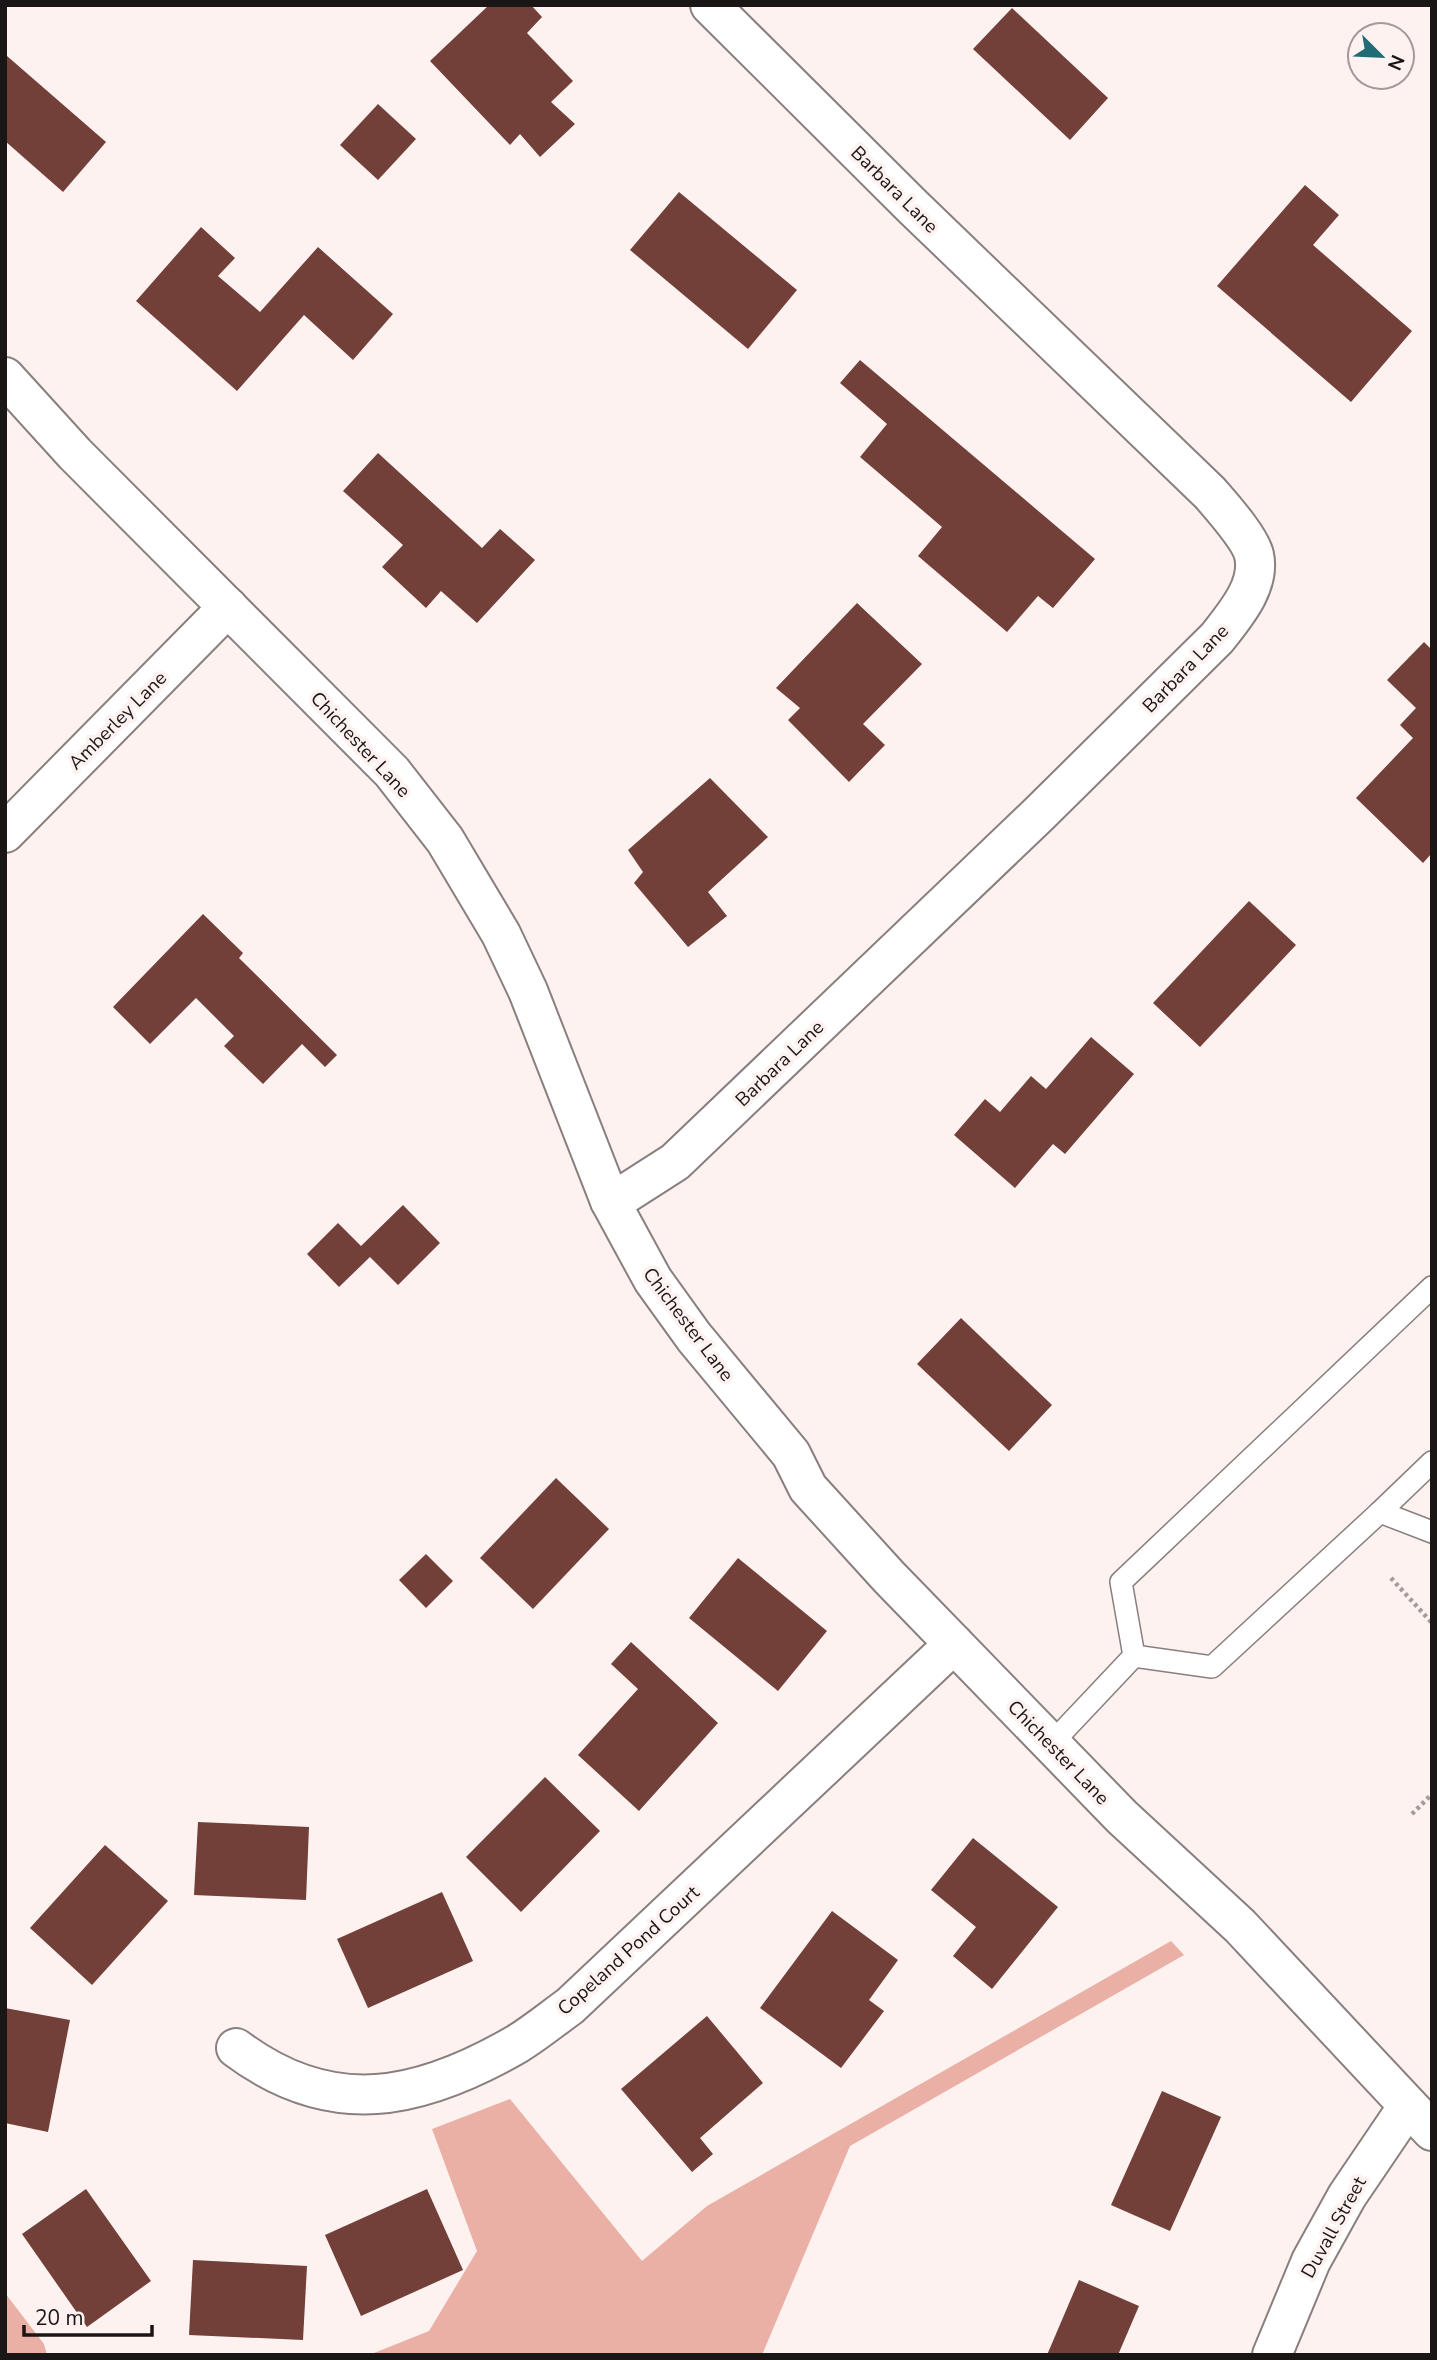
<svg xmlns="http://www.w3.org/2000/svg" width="1437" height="2360" font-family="'Nunito Sans',sans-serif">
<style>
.forest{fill:#eaafa5}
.building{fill:#724039}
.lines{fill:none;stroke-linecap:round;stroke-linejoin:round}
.lane-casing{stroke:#897f7e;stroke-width:24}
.street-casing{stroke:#897f7e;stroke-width:42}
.path{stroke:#a49c9a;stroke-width:4.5;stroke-dasharray:3.5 3.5;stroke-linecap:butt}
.lane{stroke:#fff;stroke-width:21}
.street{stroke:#fff;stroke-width:38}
.labels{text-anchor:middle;stroke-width:7;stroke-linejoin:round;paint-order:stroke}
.street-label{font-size:19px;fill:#1a1615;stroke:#fdf2f0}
</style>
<rect width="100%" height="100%" fill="#fdf2f0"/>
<g class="forest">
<polygon points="1171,1941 1184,1955 850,2146 762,2355 369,2355 429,2331 477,2251 432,2129 510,2099 642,2261 707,2206"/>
<polygon points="5,2293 44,2344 47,2355 5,2355"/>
</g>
<g class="building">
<polygon points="489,5 531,5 542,17 527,33 573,81 551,102 575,124 540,157 520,134 510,145 430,61"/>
<polygon points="1012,8 1108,98 1070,140 973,49"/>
<polygon points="7,56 106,142 63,192 5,141"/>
<polygon points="378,104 416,139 378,180 340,145"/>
<polygon points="1305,185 1339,215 1313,245 1412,331 1351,402 1217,286"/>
<polygon points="679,192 797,290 748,349 630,250"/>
<polygon points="201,227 235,258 218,276 260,312 318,247 393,314 353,360 304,315 237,391 136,301"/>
<polygon points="860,360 1095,559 1053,608 1038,596 1007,632 918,556 942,527 860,457 887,424 840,383"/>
<polygon points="378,453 482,548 500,529 535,560 477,623 441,591 426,608 382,567 403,545 343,491"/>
<polygon points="857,603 922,664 863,724 885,745 849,782 788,720 800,708 776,688"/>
<polygon points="1424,642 1432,650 1432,853 1423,863 1356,798 1413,738 1400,725 1416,708 1387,680"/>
<polygon points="710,778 768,837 708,892 727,916 688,947 634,883 643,872 628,850"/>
<polygon points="1249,901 1296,945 1200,1047 1153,1003"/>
<polygon points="203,914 243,953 239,958 337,1055 325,1067 302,1044 263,1084 224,1046 234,1036 196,998 150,1044 113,1007"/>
<polygon points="1091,1037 1134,1074 1065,1154 1053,1144 1015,1188 954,1135 985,1099 1000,1112 1031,1076 1046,1089"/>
<polygon points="403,1205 440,1243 398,1285 370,1257 339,1287 307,1254 338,1223 361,1246"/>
<polygon points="961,1318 1052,1405 1009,1451 917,1364"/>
<polygon points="556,1478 609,1529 533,1609 480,1558"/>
<polygon points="426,1554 453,1581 426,1608 399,1580"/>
<polygon points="738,1558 827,1631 778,1691 689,1618"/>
<polygon points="631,1642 718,1723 639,1811 578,1755 638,1689 611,1664"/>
<polygon points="545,1777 600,1831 521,1912 466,1857"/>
<polygon points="198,1822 309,1827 306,1900 194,1895"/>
<polygon points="973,1838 1058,1907 992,1989 953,1956 976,1927 931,1890"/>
<polygon points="105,1845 168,1901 92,1985 30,1928"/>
<polygon points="442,1892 473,1961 368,2008 337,1939"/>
<polygon points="832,1911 898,1960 869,2000 884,2011 841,2068 760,2008"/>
<polygon points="5,2008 70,2020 48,2132 5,2123"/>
<polygon points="707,2016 763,2083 700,2138 713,2154 692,2172 621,2089"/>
<polygon points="1162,2091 1221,2117 1170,2231 1111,2205"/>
<polygon points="86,2189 151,2281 87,2327 22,2234"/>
<polygon points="427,2189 463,2270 361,2316 325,2235"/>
<polygon points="193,2260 307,2266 303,2340 189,2335"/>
<polygon points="1079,2280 1139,2306 1118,2355 1047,2355"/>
</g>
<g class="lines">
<defs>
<g id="lane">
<polyline points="1380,1512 1432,1462"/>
<polyline points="1134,1656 1121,1582 1432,1287"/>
<polyline points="1134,1656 1212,1667 1380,1512 1432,1532"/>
<polyline points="1051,1744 1134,1656"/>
</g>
<g id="street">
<polyline points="5,377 75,454 392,772 445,840 501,934 528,991 610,1201 653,1280 694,1337 791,1454 808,1488 889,1577 1122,1817 1240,1926 1432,2131"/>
<polyline points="5,833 228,607"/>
<path d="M 610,1201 L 625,1194 L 675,1162 L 1039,814 L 1217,638 C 1234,616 1261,586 1254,555 C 1250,538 1222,507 1210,493 L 913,207 L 710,5"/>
<path d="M 236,2048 C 332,2120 420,2100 517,2044 C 535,2033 552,2019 570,2006 L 954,1644"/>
<polyline points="1272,2355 1311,2261 1347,2196 1408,2106"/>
</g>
</defs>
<use href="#lane" class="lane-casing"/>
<use href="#street" class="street-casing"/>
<g class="path">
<polyline points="1391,1578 1432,1623"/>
<polyline points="1412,1814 1432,1794"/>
</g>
<use href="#lane" class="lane"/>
<use href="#street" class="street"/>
</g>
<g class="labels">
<g class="street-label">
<text transform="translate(895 189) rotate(45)" y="7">Barbara Lane</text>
<text transform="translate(1185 668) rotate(-46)" y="7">Barbara Lane</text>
<text transform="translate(117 720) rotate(-45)" y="7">Amberley Lane</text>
<text transform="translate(361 744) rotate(47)" y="7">Chichester Lane</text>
<text transform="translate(779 1063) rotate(-44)" y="7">Barbara Lane</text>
<text transform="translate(689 1324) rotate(53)" y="7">Chichester Lane</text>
<text transform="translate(1059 1752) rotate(46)" y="7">Chichester Lane</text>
<text transform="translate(628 1950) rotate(-42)" y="7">Copeland Pond Court</text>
<text transform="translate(1333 2227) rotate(-61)" y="7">Duvall Street</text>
</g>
</g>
<rect width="1437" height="2360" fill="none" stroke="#1a1615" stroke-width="14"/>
<g transform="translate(1381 56) rotate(114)"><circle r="33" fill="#fdf2f0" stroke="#a29a98" stroke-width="2"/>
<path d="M0-5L12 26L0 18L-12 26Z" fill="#216b76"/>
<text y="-10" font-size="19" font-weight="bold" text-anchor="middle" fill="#1a1615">N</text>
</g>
<path d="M24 2325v10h128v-10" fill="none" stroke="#1a1615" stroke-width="3.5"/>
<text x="35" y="2325" font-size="21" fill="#1a1615" stroke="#fdf2f0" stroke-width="5" paint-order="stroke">20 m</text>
</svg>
